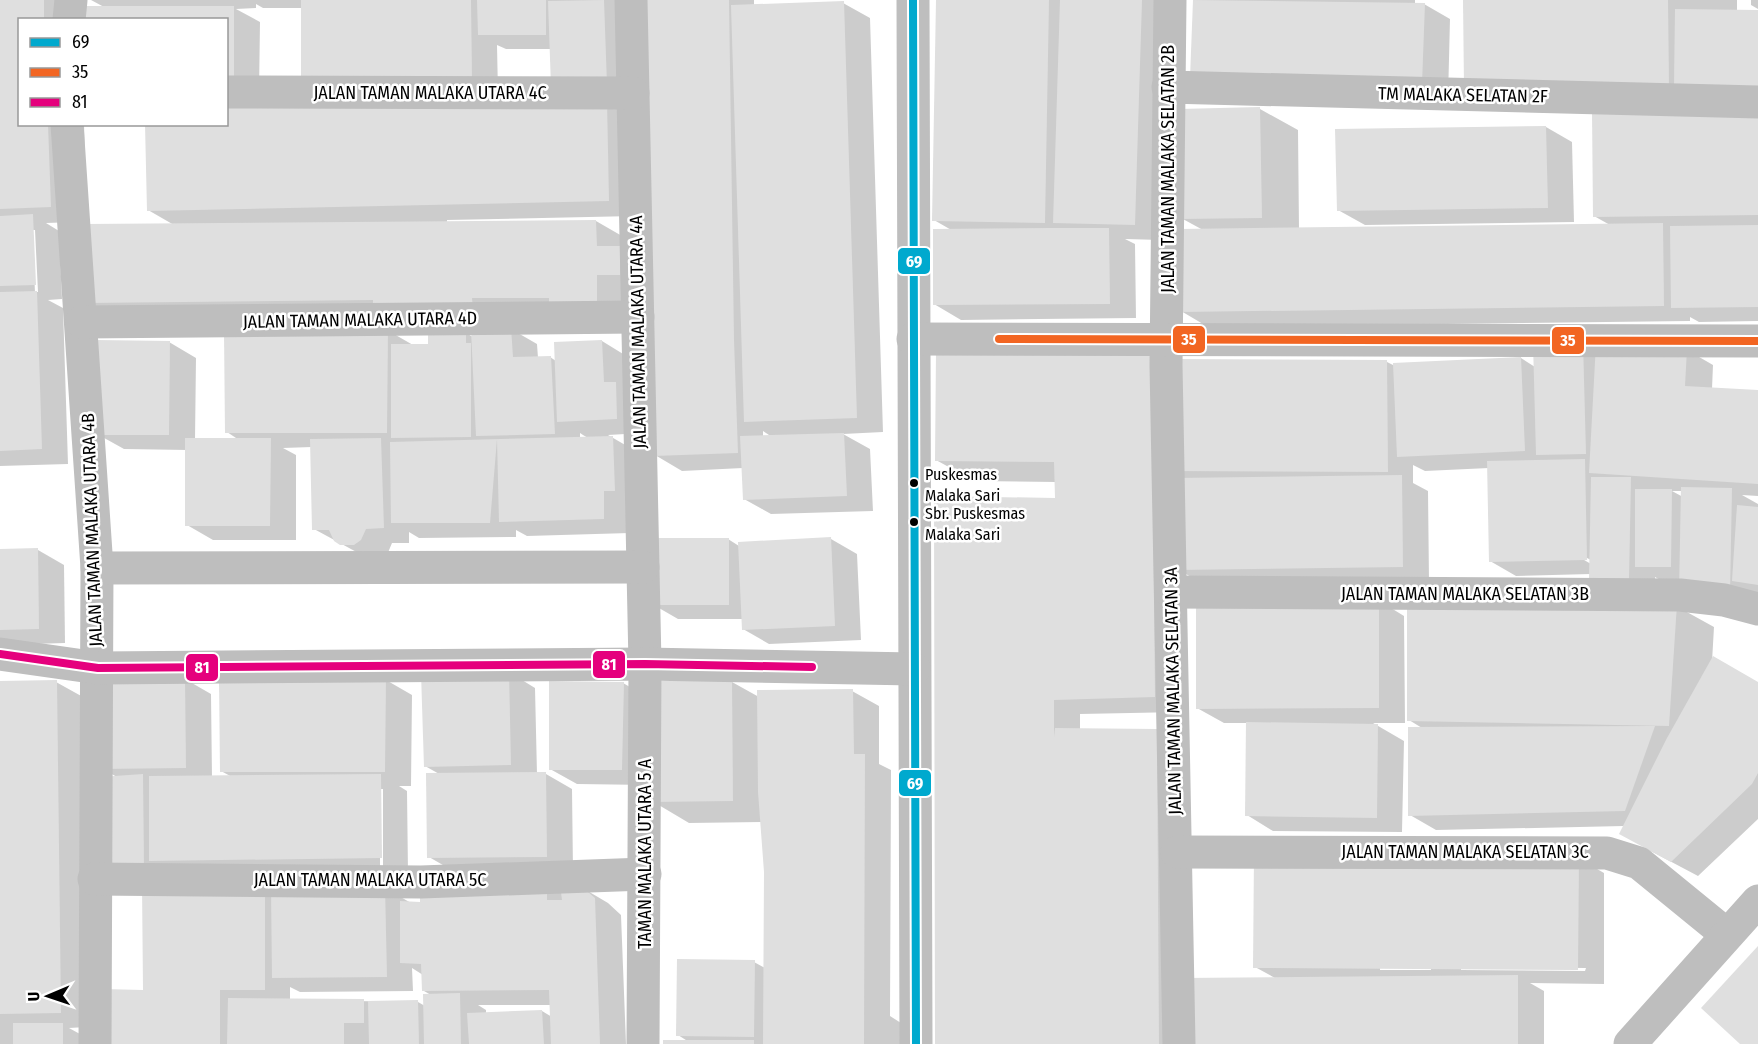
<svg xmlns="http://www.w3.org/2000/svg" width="1758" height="1044" font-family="'Fira Sans Condensed',sans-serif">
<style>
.shadow{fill:#0003;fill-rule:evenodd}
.building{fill:#dfdfdf}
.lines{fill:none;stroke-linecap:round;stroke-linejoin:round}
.minor{stroke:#bebebe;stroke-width:33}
.tertiary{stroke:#bebebe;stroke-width:33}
.bus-1-casing{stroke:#fff;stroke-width:12}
.bus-2-casing{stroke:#fff;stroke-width:12}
.bus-3-casing{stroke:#fff;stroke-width:12}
.bus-1{stroke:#00a9ce;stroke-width:8}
.bus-2{stroke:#f26522;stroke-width:8}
.bus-3{stroke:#e5007d;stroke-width:8}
.bus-dot{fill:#000;stroke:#fff;stroke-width:2}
.labels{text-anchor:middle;stroke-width:5;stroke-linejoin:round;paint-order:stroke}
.bus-label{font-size:16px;fill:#000;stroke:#fff;text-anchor:start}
.street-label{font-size:18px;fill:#000;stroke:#fff}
.line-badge{stroke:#fff;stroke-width:2}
.badge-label{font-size:16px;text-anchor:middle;font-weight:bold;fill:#fff}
</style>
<rect width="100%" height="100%" fill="#fff"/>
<g class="shadow">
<path d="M 0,0 L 80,0 L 80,7 L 104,7 L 91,0 L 638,0 L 638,7 L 617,8 L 630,15 L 633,99 L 604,100 L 633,117 L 635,216 L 447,220 L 447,222 L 596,221 L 622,236 L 622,249 L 649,264 L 645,0 L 754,0 L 754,5 L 843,3 L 870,18 L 883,432 L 843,434 L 870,449 L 873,511 L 771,514 L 744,499 L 743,468 L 682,471 L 655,455 L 649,279 L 646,279 L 646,290 L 623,290 L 623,329 L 577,329 L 551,312 L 498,313 L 498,324 L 401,326 L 379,314 L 112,317 L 86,302 L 86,226 L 174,225 L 148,210 L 146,124 L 226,124 L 226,110 L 581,102 L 552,86 L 551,49 L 506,49 L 497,45 L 498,93 L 329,95 L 303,80 L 302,8 L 263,8 L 256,4 L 256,8 L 236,9 L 260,22 L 259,94 L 226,94 L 226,20 L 20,20 L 20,124 L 84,124 L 86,189 L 75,189 L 77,222 L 46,223 L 59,231 L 62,299 L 48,300 L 63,308 L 68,464 L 0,466 ZM 32,230 L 35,230 L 38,292 L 35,292 ZM 763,431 L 772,437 L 763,437 Z"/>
<polygon points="937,0 1169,0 1161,240 1125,239 1135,244 1136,318 961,320 934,304 953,231 934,220"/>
<polygon points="1194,0 1415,0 1415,4 1424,4 1450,19 1448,99 1192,78"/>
<polygon points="1465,0 1737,0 1737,11 1758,11 1702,99"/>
<polygon points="1751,0 1758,0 1758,9 1751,5"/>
<polygon points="1260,109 1298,130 1299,229 1610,225 1594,216 1758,111 1758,321 1699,322 1690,317 1690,321 1208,327 1181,311 1203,230 1181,218"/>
<polygon points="1546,127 1572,142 1574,222 1365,225 1338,210"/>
<path d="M 511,329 L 537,344 L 538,358 L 550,357 L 556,361 L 602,341 L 628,357 L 643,433 L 608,435 L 639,453 L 630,533 L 527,536 L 516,530 L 516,537 L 419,538 L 409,532 L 409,543 L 392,543 L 387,555 L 362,555 L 314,529 L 312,447 L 283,448 L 296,455 L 296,540 L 213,540 L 187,525 L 187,450 L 124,449 L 97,434 L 169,342 L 196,358 L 195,440 L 239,440 L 227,432 L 387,330 L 413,345 L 429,345 L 466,333 L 473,337 ZM 580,433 L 583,435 L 588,438 L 580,439 Z"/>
<path d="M 1535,345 L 1687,350 L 1713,365 L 1712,389 L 1758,392 L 1758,496 L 1742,495 L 1758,504 L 1758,594 L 1662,581 L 1655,577 L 1655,595 L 1591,574 L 1516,576 L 1490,561 L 1489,468 L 1425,471 L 1413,465 L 1413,483 L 1428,491 L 1429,581 L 1205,585 L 1179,570 L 1181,712 L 1080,714 L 1080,730 L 1156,730 L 1183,979 L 1275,978 L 1255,967 L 1578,858 L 1604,873 L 1604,984 L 1530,983 L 1544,991 L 1544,1044 L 937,1044 L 1056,500 L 1056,482 L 974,481 L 936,460 L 1171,366 L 1387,362 L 1395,366 L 1521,358 L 1535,367 ZM 1672,491 L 1683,491 L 1683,497 ZM 1581,555 L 1591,560 L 1591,564 L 1579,557 ZM 1380,967 L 1431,967 L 1431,970 L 1380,970 ZM 1461,967 L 1586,968 L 1585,971 L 1461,970 Z"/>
<polygon points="728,539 739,546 831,539 857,554 861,640 769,644 743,629 743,619 678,619 652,604"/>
<polygon points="38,550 64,565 65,643 0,645 0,551"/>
<polygon points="1378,600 1404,616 1405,723 1373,723 1404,741 1402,832 1273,831 1247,815 1248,723 1224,723 1197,708"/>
<polygon points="1676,606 1714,627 1712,662 1758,684 1758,819 1698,876 1647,849 1624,826 1436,830 1410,815 1422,728 1409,720"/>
<polygon points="509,672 535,688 537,774 546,774 572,789 573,871 455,872 429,857 441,775 425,766"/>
<path d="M 185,679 L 211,694 L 212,777 L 232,777 L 221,771 L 386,680 L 412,695 L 411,786 L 399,786 L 407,791 L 408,873 L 127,884 L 117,777 L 101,768 ZM 380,789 L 383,789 L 383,866 L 380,866 Z"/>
<polygon points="0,682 56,682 83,697 87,1027 69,1028 89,1039 89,1044 0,1044"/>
<polygon points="732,682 759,697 852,691 879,706 879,764 891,770 890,1016 901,1023 901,1044 664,1044 689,1042 678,1035 754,962 765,968 766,872 762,822 689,823 652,801 648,785 577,784 550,769 623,683 651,699"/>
<path d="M 144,886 L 385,888 L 411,903 L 581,887 L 608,903 L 621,915 L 626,1044 L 104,1044 L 145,992 ZM 412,968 L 423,975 L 424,991 L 431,995 L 425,1006 L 418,1002 L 290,1000 L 290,987 L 300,992 L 413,991 ZM 478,1005 L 551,1005 L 552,1017 L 542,1011 L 486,1014 L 486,1010 Z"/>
</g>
<g class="building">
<polygon points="0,0 44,0 44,20 20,20 20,124 48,124 51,207 0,209"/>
<polygon points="301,0 471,0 472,79 301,81"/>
<polygon points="477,0 546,0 546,35 478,35"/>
<polygon points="604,0 607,85 551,87 548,1"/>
<polygon points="644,0 729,0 734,340 738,453 654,456"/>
<polygon points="936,0 1049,0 1045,223 932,221"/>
<polygon points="1060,0 1142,0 1135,225 1053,223"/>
<polygon points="1193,0 1425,3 1422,84 1190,78"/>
<polygon points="1463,0 1668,0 1669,86 1464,87"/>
<polygon points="844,1 857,418 744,422 731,5"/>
<polygon points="75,6 234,6 234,80 226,80 226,20 75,20"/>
<polygon points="1675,9 1758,10 1758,86 1674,85"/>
<polygon points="607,100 609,201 147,211 145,124 226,124 226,108"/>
<polygon points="1260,107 1262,218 1180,219 1179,109"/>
<polygon points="1758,109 1758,215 1593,217 1592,111"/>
<polygon points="1546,126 1548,208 1337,211 1335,129"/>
<polygon points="33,214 36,285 0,286 0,216"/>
<polygon points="596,220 597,246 620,246 620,275 597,275 597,315 549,315 549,298 472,298 473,309 373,312 373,300 85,303 84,224"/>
<polygon points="1663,223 1664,306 1180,312 1179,229"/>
<polygon points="1758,225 1758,307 1671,308 1670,226"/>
<polygon points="1051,228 1109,228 1110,304 933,305 933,229"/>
<polygon points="37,291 42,449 0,451 0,292"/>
<polygon points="511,327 513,357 551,356 555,434 476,436 471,330"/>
<polygon points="388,329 387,433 225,433 224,332"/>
<polygon points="466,331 466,343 471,343 471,437 391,438 391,344 428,344 428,332"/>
<polygon points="96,340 170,341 169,435 96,435"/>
<polygon points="602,340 604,382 616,382 617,419 557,422 554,342"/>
<polygon points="1583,342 1586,454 1536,455 1533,343"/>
<polygon points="1596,343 1687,349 1685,386 1758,390 1758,484 1589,473"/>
<polygon points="936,351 1152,353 1155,697 1054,700 1054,737 1055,728 1157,729 1159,1044 935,1044 934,496 1055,498 1054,462 935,461"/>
<polygon points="1521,357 1525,451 1397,457 1393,363"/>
<polygon points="1170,359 1387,360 1388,472 1170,471"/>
<polygon points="844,433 847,496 743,500 740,436"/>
<polygon points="613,436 615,491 604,491 604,519 499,522 497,439 490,523 391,523 390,442"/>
<polygon points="185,438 271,438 270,526 185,526"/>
<polygon points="381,438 384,528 366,529 361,540 354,545 340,545 334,541 329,530 312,530 310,439"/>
<polygon points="1585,459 1587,560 1489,562 1487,461"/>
<polygon points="1402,475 1403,567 1177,570 1175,478"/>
<polygon points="1591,477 1631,477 1629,581 1589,580"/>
<polygon points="1681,487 1732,488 1730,594 1679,593"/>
<polygon points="1635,489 1672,489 1671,567 1635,567"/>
<polygon points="1737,505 1758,507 1758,585 1732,581"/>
<polygon points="831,537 835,626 742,630 738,542"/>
<rect x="650" y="538" width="79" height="67"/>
<polygon points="38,548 39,629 0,630 0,549"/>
<polygon points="1407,596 1677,604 1669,726 1407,721"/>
<polygon points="1196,599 1379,599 1379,708 1196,709"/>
<polygon points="1713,656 1758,682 1758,773 1752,784 1671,862 1619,834 1667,738"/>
<polygon points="509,671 511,765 424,767 421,673"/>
<polygon points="185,678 186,768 99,769 100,681"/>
<polygon points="219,678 386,678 385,772 220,772"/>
<polygon points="57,680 61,1013 0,1014 0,681"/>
<polygon points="732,680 733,801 650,802 649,681"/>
<polygon points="549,681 624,682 622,770 549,770"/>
<polygon points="853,689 854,754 865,754 864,1044 763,1044 764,872 758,792 757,690"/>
<polygon points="1246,722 1378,724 1377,818 1245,816"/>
<polygon points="1655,726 1625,811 1408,816 1408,727"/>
<polygon points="546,772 547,857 427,858 426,773"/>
<polygon points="143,774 144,867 99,870 100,777"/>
<polygon points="381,774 382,858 149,861 149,776"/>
<polygon points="1254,855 1579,857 1578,970 1253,968"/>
<polygon points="547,883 547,900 562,900 560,885 581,886 595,898 600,1044 551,1044 549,990 422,991 421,964 400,963 400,901 420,902 420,884"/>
<polygon points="142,884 265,885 265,990 220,990 220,1044 102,1044 102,989 143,990"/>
<polygon points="385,886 387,977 272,978 271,887"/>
<polygon points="1758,946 1758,1044 1740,1044 1701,1008"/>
<polygon points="677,959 755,960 754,1037 676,1036"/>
<polygon points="1518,975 1518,1044 1181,1044 1181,978"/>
<polygon points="460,993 461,1044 424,1044 423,994"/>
<polygon points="228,998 364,999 364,1023 344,1023 344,1044 227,1044"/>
<polygon points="418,1000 419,1044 369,1044 368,1001"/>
<polygon points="542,1010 544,1044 469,1044 467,1013"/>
<rect x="13" y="1023" width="50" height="21"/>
<rect x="663" y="1040" width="91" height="4"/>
</g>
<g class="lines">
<g class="minor">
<polyline points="631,0 645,664 643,1044"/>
<polyline points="913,0 916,1044"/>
<polyline points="1170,0 1166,365 1179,1044"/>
<polyline points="69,20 71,0"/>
<polyline points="1168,87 1758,102"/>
<polyline points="226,92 633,93"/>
<polyline points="67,124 97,568 95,1044"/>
<polyline points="82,322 638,317"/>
<polyline points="913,339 1758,341"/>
<polyline points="97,568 643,567"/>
<polyline points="1171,592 1680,595 1724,600 1758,609"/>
<polyline points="0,654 98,668 645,664 914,669"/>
<polyline points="1177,852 1607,853 1639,863 1726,934"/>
<polyline points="94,879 421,882 645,874"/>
</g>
<polyline class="tertiary" points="1630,1044 1758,901"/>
<defs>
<polyline id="bus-1" points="913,0 916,1044"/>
<polyline id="bus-2" points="999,339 1758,341"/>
<polyline id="bus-3" points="0,654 98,668 645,664 812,667"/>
</defs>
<use href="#bus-1" class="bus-1-casing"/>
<use href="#bus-2" class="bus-2-casing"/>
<use href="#bus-3" class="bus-3-casing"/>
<use href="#bus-1" class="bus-1"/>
<use href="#bus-2" class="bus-2"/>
<use href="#bus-3" class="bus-3"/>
</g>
<g class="bus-dot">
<circle cx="914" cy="483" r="5"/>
<circle cx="914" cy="522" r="5"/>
</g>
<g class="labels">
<g class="bus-label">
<text x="925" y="480">Puskesmas<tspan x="925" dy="21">Malaka Sari</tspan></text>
<text x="925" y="519">Sbr. Puskesmas<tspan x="925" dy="21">Malaka Sari</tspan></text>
</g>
<g class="street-label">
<text x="430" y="99">JALAN TAMAN MALAKA UTARA 4C</text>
<text transform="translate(1463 95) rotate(1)" y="6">TM MALAKA SELATAN 2F</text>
<text transform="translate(1168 169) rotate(-90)" y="6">JALAN TAMAN MALAKA SELATAN 2B</text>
<text transform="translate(360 320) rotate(-1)" y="6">JALAN TAMAN MALAKA UTARA 4D</text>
<text transform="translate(638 332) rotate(-91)" y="6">JALAN TAMAN MALAKA UTARA 4A</text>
<text transform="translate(92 530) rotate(-92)" y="6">JALAN TAMAN MALAKA UTARA 4B</text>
<text x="1465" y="600">JALAN TAMAN MALAKA SELATAN 3B</text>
<text transform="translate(1173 691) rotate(-91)" y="6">JALAN TAMAN MALAKA SELATAN 3A</text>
<text x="1465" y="858">JALAN TAMAN MALAKA SELATAN 3C</text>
<text transform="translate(645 854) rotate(-90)" y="6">TAMAN MALAKA UTARA 5 A</text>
<text x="370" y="886">JALAN TAMAN MALAKA UTARA 5C</text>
</g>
</g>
<g class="line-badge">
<rect x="897" y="247" width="34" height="28" rx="6" fill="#00a9ce"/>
<rect x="1172" y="325" width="34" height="29" rx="6" fill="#f26522"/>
<rect x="1551" y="326" width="34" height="29" rx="6" fill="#f26522"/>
<rect x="592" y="650" width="34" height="29" rx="6" fill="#e5007d"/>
<rect x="185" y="653" width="34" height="29" rx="6" fill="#e5007d"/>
<rect x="898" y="769" width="34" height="28" rx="6" fill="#00a9ce"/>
</g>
<g class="badge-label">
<text x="914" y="267">69</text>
<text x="1189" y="345">35</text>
<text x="1568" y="346">35</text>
<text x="609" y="670">81</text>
<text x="202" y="673">81</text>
<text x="915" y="789">69</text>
</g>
<rect x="18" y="18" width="210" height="108" fill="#ffffff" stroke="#999999" stroke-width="1.5"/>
<rect x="30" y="38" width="30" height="9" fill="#00a9ce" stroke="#999999" stroke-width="1.5"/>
<text x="72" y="48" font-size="18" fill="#000000">69</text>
<rect x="30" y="68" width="30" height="9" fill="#f26522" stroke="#999999" stroke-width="1.5"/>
<text x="72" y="78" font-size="18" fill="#000000">35</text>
<rect x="30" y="98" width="30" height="9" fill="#e5007d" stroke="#999999" stroke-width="1.5"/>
<text x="72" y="108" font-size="18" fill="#000000">81</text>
<g transform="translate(48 996) rotate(268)" stroke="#ffffff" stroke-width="4.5" paint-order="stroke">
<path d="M0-4.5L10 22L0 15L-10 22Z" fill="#000000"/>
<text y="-9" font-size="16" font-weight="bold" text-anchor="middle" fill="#000000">U</text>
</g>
</svg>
